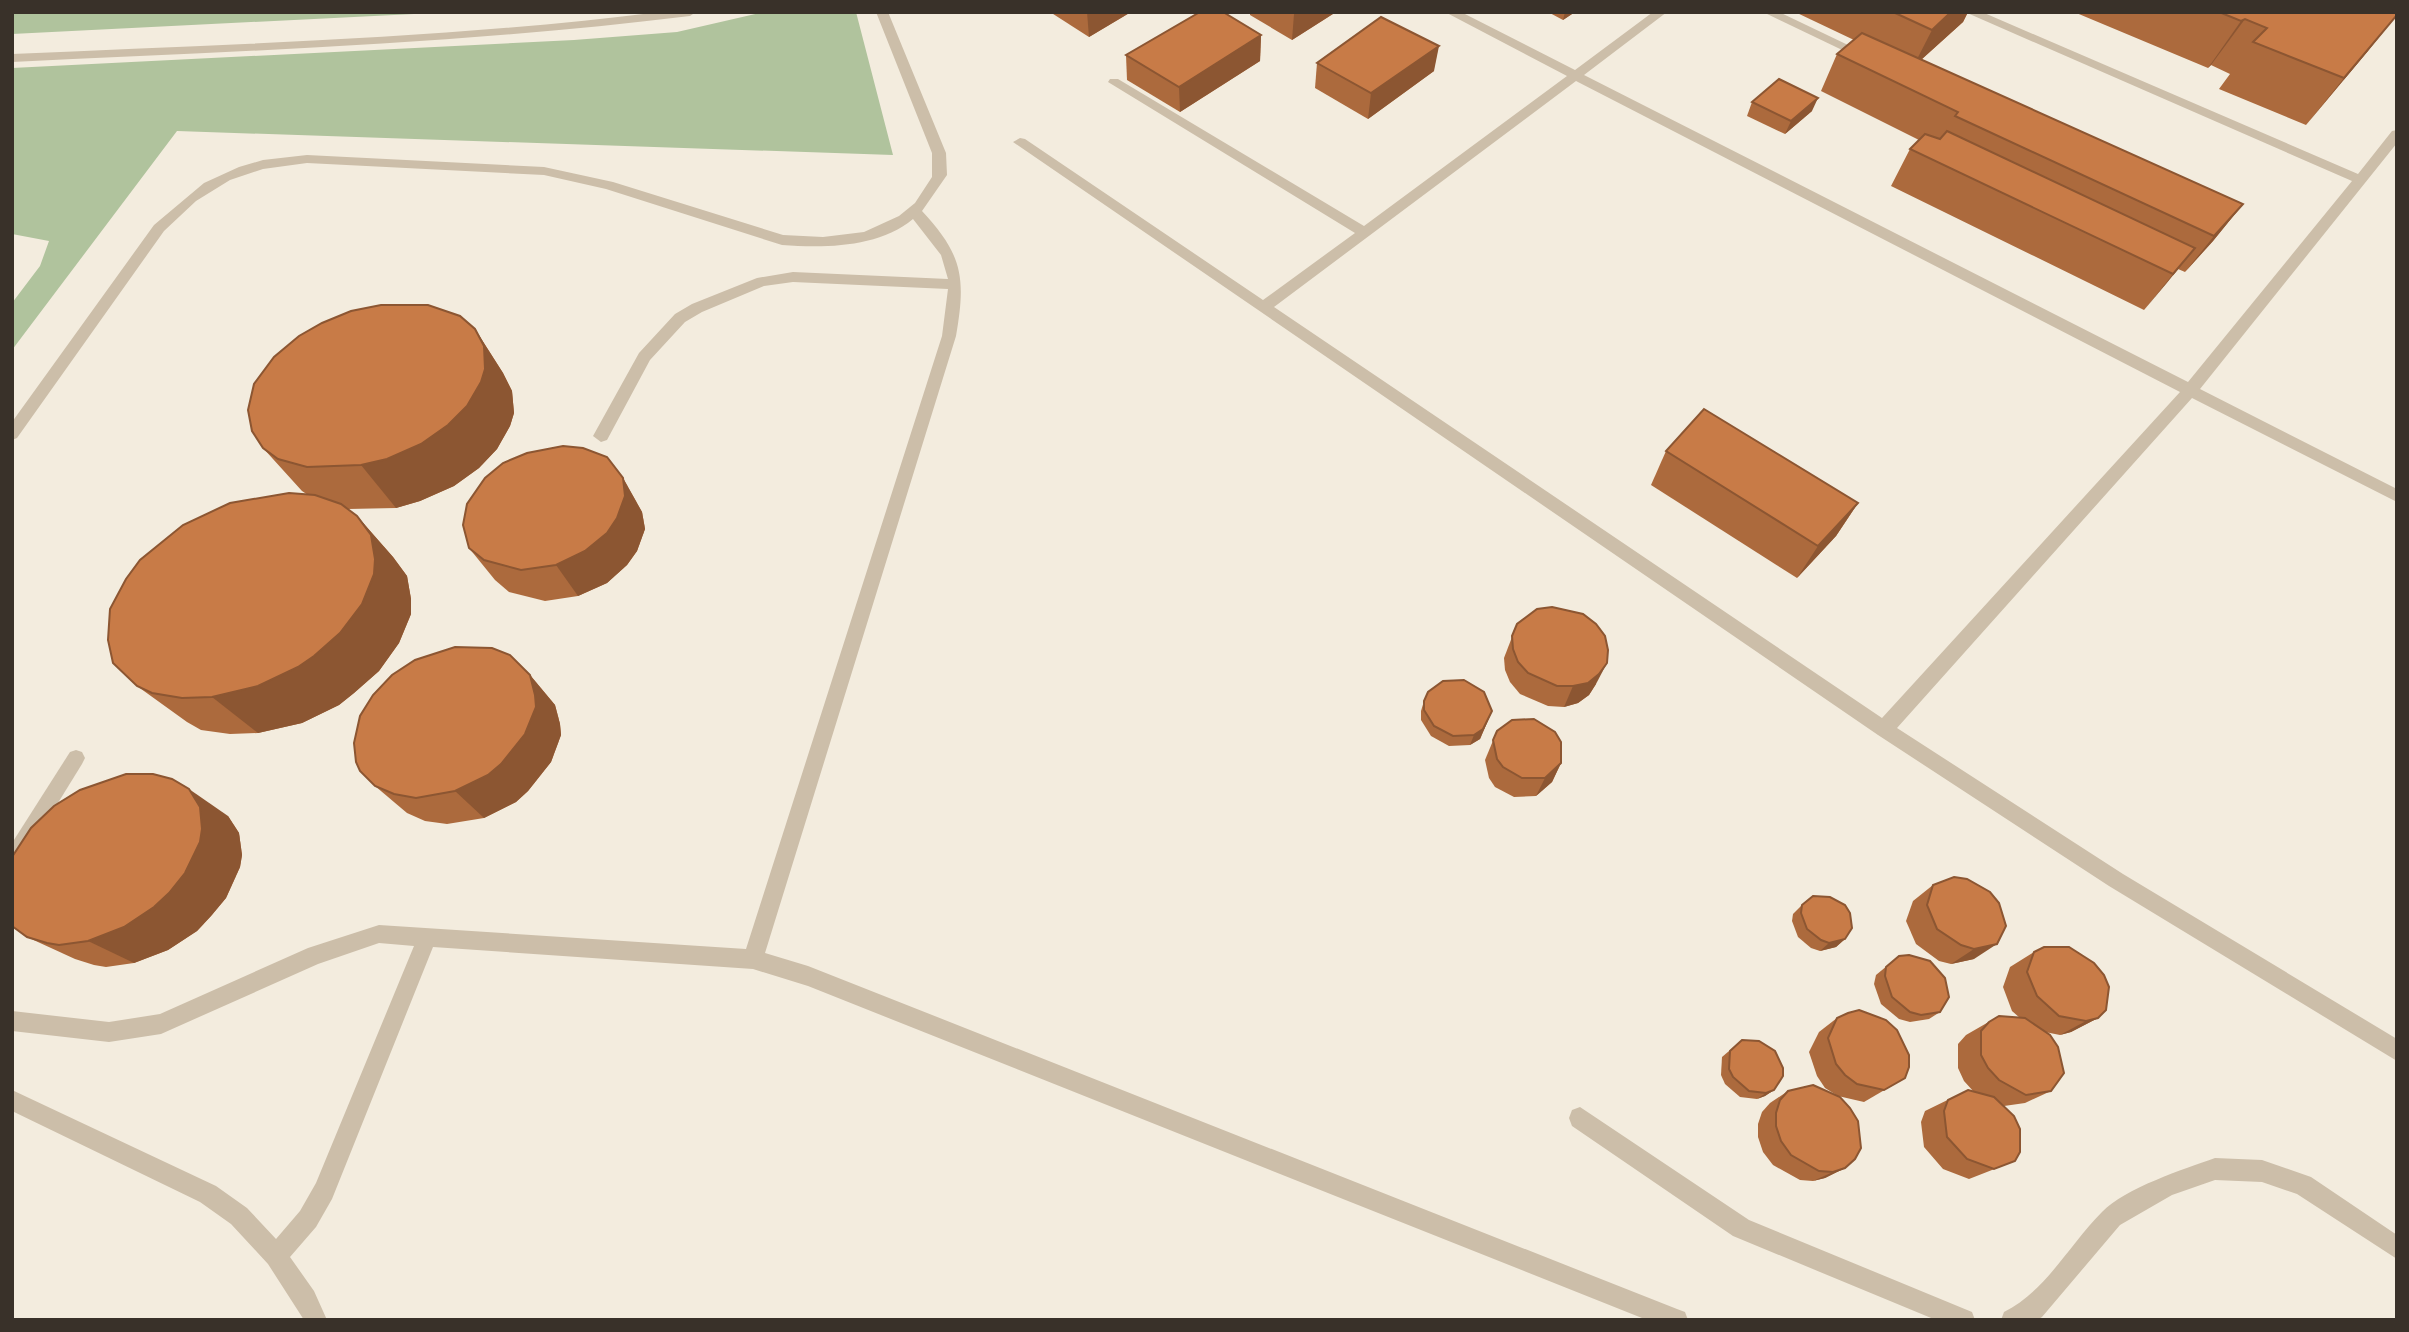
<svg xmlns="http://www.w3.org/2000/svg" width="2409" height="1332" font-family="Montserrat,sans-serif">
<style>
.green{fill:#b0c39d}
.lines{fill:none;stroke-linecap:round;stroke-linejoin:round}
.minor{fill:#ccbea9;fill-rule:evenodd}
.wall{fill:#ac6a3d}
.shaded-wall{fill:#8c5632}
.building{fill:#c87b47;stroke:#8c5632;stroke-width:2}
</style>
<rect width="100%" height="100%" fill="#f3ecde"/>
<g class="green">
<polygon points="12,12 454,12 12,34"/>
<polygon points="764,12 856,12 893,155 177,131 12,350 12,303 40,266 49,241 12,234 12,68 574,40 677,32"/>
</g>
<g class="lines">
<g class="minor">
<path d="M 660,12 L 696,12 L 690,16 C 465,44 238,51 12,62 L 12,54 C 228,44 445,39 660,12 Z"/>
<path d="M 876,12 L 888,12 L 946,153 L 947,175 L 922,211 C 963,255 966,278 956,336 L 765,953 L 808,966 L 1677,1309 L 1685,1312 L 1688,1320 L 1647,1320 L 808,986 L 753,969 L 433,947 L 332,1199 L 316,1227 L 290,1257 L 314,1291 L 327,1320 L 304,1320 L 268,1264 L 231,1224 L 200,1202 L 12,1111 L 12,1090 L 216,1186 L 247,1208 L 276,1239 L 300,1211 L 316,1183 L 414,946 L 379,943 L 318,964 L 161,1034 L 109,1042 L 12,1031 L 12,1011 L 109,1022 L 160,1014 L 308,948 L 379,925 L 746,949 L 942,336 L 948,289 L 793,282 L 764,286 L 702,312 L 685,322 L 650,360 L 607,440 L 601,442 L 593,436 L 639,353 L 675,314 L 692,304 L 757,278 L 793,272 L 948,279 L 941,255 L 913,219 C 878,248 825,248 782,245 L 606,189 L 544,175 L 307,163 L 263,169 L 230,180 L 196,201 L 164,231 L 17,438 L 12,440 L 12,422 L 154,225 L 204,183 L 239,167 L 263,160 L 307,155 L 544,167 L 613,182 L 783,235 L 823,237 L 864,232 L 899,216 L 915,203 L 932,177 L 932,153 Z"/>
<path d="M 1445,12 L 1461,12 L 1575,70 L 1653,12 L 1667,12 L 1584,75 L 2188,382 L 2352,181 L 1965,12 L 1982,12 L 2358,174 L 2392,131 L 2397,130 L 2397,143 L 2200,389 L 2397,489 L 2397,502 L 2192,398 L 1897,728 L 2123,874 L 2397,1039 L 2397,1061 L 2109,886 L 1878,735 L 1013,142 L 1020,138 L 1025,139 L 1263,300 L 1355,233 L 1108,82 L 1110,79 L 1118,79 L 1364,226 L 1567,76 ZM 1576,81 L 2180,392 L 1882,718 L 1274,307 Z"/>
<polygon points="1763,12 1779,12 1871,56 1865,60 1861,59"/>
<polygon points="76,750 82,752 85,758 82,764 19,866 12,869 12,843 70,752"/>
<polygon points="1580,1107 1749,1220 1972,1312 1975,1320 1936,1320 1733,1236 1572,1126 1569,1118 1572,1110"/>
<path d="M 2215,1158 L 2262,1160 L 2311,1177 L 2397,1235 L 2397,1259 L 2297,1194 L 2262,1182 L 2215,1180 L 2172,1195 L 2120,1225 L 2042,1317 L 2037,1320 L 2001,1320 L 2004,1312 C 2046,1291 2069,1245 2102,1212 C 2125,1188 2184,1169 2215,1158 Z"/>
</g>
</g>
<g class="wall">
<polygon points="1050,12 1131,12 1089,37"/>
<polygon points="1250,12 1336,12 1292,40 1250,15"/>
<polygon points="1548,12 1575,12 1563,20"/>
<polygon points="1795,12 1968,12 1963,22 1921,60 2243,204 2213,241 2185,272 2178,269 2144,310 1891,186 1910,149 1919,140 1821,91 1837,54 1854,40"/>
<polygon points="2074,12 2397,12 2367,52 2306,125 2219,89 2230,74 2211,65 2208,68"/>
<polygon points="1261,35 1260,61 1180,112 1127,80 1126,55"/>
<polygon points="1317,63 1434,71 1368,119 1315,88"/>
<polygon points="1752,102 1812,111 1785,134 1747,116"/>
<polygon points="475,329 503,373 512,391 514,413 510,426 497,449 479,468 454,486 420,501 396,508 348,509 357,516 393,557 407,576 411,599 411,614 399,643 379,671 354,693 339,705 302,723 258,733 230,734 201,730 187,722 137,686 308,495 302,491 263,448"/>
<polygon points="1666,451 1858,503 1836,536 1797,578 1651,485"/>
<polygon points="623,478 642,512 645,529 637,551 627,565 607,583 578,596 545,601 509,592 495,580 469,548"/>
<polygon points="1517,624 1596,684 1589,695 1578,703 1564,707 1548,706 1520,694 1510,682 1505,670 1504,658"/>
<polygon points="530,675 555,705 560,724 561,735 551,762 528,791 516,802 484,818 447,824 425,821 407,813 375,786"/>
<polygon points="1424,701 1492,711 1480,739 1470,745 1449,746 1431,736 1421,720 1421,711"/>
<polygon points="1497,731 1561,763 1552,782 1536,796 1514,797 1495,787 1489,778 1485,760"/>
<polygon points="228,816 239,833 242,855 240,867 226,898 211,916 197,931 168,950 134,963 106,967 94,965 75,959 27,937"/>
<polygon points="1933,885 1990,892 1974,959 1951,964 1939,961 1916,944 1906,921 1913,901"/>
<polygon points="1802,905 1845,939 1836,947 1820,951 1811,948 1798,937 1792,921 1793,914"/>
<polygon points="2034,952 2098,1018 2071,1032 2060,1035 2045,1032 2051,1091 2025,1103 2004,1106 2015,1161 1969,1179 1943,1169 1924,1147 1921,1122 1925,1111 1968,1090 1974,1092 1964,1081 1958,1068 1958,1044 1966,1035 1999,1016 2020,1018 2012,1011 2003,987 2010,967"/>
<polygon points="1899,956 1940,1012 1929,1019 1910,1022 1899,1019 1881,1004 1874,984 1876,975"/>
<polygon points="1837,1018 1905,1078 1864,1102 1838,1096 1825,1088 1817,1076 1809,1052 1819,1032"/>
<polygon points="1742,1040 1774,1090 1765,1096 1757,1099 1740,1097 1725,1084 1721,1075 1722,1057"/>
<polygon points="1788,1091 1845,1168 1825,1178 1813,1181 1800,1180 1773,1165 1763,1152 1758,1137 1758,1124 1762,1112 1770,1103"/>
</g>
<g class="shaded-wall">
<polygon points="1087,12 1131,12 1089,37"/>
<polygon points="1296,12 1336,12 1292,40 1294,14"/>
<polygon points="1565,12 1575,12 1563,20"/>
<polygon points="1951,12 1968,12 1963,22 1913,67 1932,30"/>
<polygon points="2397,15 2367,52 2306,125 2344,78"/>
<polygon points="2245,19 2211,65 2208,68 2241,21"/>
<polygon points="1261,35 1260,61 1180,112 1179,87"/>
<polygon points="1439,46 1434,71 1368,119 1371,93"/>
<polygon points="1818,98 1812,111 1785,134 1791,121"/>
<polygon points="2243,204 2213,241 2185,272 2214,236"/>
<polygon points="2195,248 2166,284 2144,310 2173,274"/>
<polygon points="475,329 503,373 512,391 514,413 510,426 497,449 479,468 454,486 420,501 396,508 361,465"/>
<polygon points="623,478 642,512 645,529 637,551 627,565 607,583 578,596 556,565"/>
<polygon points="1858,503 1836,536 1797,578 1818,546"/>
<polygon points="357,516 393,557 407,576 411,599 411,614 399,643 379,671 354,693 339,705 302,723 258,733 212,697"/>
<polygon points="1607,663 1596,684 1589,695 1578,703 1564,707 1573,686"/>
<polygon points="530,675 555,705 560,724 561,735 551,762 528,791 516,802 484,818 455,791"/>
<polygon points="1492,711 1480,739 1470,745 1474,735"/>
<polygon points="1561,763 1552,782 1536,796 1545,778"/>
<polygon points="189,789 228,816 239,833 242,855 240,867 226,898 211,916 197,931 168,950 134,963 88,941"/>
<polygon points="1845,939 1836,947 1820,951 1829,943"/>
<polygon points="1997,944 1974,959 1951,964 1974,949"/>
<polygon points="2098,1018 2071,1032 2060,1035 2086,1021"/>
<polygon points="1774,1090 1765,1096 1757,1099 1766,1093"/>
<polygon points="1845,1168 1825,1178 1813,1181 1833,1172"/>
</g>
<g class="building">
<polygon points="1200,12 1223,12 1261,35 1179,87 1126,55"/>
<polygon points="1893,12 1951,12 1932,30"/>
<polygon points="2219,12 2397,12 2397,15 2344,78 2253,42 2267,28 2245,19 2241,21"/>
<polygon points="1381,17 1439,46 1371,93 1317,63"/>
<polygon points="1862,33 2243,204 2214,236 1955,116 1958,112 1837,54"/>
<polygon points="1779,79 1818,98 1791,121 1752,102"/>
<polygon points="1947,131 2195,248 2173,274 1910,149 1925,134 1940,139"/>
<polygon points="381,305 428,305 460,316 475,329 484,346 485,369 481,382 467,406 448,425 421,444 387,459 361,465 307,467 278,459 263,448 252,431 248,410 254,384 274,357 299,336 322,323 351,311"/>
<polygon points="1704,409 1858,503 1818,546 1666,451"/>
<polygon points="563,446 583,448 607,457 623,478 625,496 617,518 607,533 585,551 556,565 521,570 484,560 469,548 463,525 467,504 485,478 503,463 527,453"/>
<polygon points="289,493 315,495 341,504 357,516 371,535 375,559 374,574 362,604 340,633 314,656 298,667 258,686 212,697 182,698 152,693 137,686 113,663 108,640 110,609 126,579 140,560 183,525 230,503"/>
<polygon points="1552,607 1583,614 1596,624 1605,636 1608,650 1607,663 1599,674 1588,683 1573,686 1557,686 1528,673 1518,662 1513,649 1512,636 1517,624 1537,609"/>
<polygon points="455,647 492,648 510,655 530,675 535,695 536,707 525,734 501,764 488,775 455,791 416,798 394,794 375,786 360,771 356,762 354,743 360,716 373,695 392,675 415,660"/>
<polygon points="1464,680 1484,692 1492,711 1483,729 1474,735 1453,736 1434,726 1424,710 1424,701 1428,692 1443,681"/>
<polygon points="1534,719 1555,732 1561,742 1561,763 1545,778 1522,778 1503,767 1497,759 1493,740 1497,731 1512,720"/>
<polygon points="126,774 153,774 172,779 189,789 200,807 202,829 200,842 185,873 169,893 154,907 124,927 88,941 59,945 47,943 27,937 12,926 12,857 31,828 54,806 80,790"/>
<polygon points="1954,877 1967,879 1990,892 1999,903 2006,926 1997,944 1974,949 1961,945 1937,929 1927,905 1933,885"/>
<polygon points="1813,896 1830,897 1845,905 1850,913 1852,928 1845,939 1829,943 1821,940 1807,929 1801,913 1802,905"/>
<polygon points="2044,947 2069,947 2094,963 2104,975 2109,987 2106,1010 2098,1018 2086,1021 2059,1016 2037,996 2027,972 2034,952"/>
<polygon points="1909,955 1930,961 1945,978 1949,997 1940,1012 1921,1015 1910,1012 1892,997 1885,976 1886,967 1899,956"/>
<polygon points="1859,1010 1886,1020 1897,1030 1909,1055 1909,1067 1905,1078 1884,1090 1857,1084 1845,1075 1836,1064 1828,1038 1837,1018 1848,1013"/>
<polygon points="1999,1016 2025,1018 2050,1035 2058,1047 2064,1073 2051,1091 2026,1095 1999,1080 1988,1068 1981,1055 1981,1031 1989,1022"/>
<polygon points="1742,1040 1759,1041 1775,1051 1783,1068 1783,1076 1774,1090 1766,1093 1749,1091 1733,1077 1729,1069 1730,1051"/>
<polygon points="1813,1085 1840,1097 1850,1108 1858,1121 1861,1148 1855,1159 1845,1168 1833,1172 1819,1171 1791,1155 1781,1141 1776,1126 1776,1113 1780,1100 1788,1091"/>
<polygon points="1968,1090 1994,1097 2014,1116 2020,1129 2020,1152 2015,1161 1994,1169 1967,1159 1947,1137 1944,1111 1948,1100"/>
</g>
<rect width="2409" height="1332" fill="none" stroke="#393129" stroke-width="28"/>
</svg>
